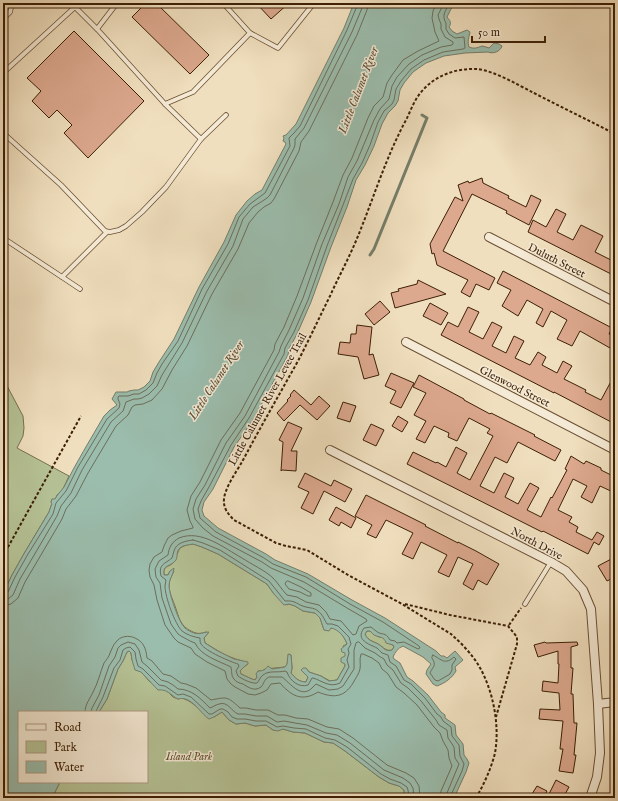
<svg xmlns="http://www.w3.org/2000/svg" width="618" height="801" font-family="'IM FELL English',serif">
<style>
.green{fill:#b5c295;stroke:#78704d}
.water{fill:#9bbdad;stroke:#757e6a;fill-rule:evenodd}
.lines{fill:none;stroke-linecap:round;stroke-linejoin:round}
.shore{stroke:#6c6e59;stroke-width:1}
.stream{stroke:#757e6a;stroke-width:3}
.building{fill:#dca88e;stroke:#3c1f05}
.lane-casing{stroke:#694f33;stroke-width:5.5}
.street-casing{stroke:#694f33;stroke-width:10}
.path{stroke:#3c1f05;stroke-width:2;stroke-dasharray:3 2;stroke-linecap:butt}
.lane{stroke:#f5ead5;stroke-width:4}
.street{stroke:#f5ead5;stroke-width:8}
.labels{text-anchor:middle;stroke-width:3;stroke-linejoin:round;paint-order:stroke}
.street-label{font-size:11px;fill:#3c1f05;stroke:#f5ead5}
.park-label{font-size:11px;font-style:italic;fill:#605030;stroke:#f5ead5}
.water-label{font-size:12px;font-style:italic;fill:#584e37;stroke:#f5ead5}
</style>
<rect width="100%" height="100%" fill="#f0dfbe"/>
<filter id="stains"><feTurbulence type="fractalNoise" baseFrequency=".005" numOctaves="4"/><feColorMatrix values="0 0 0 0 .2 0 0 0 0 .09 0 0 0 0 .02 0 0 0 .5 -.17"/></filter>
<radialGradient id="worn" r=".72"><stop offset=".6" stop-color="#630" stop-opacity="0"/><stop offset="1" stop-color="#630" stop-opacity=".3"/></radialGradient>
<g class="green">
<polygon points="3,381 5,382 23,416 24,428 23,436 17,448 69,476 63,489 57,495 55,500 52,499 51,502 53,503 51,506 49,512 25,552 12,575 3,594"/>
<path d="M 193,544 L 202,547 L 218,554 L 267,584 L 274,594 L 287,605 L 289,604 L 295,606 L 303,611 L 315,613 L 320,618 L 324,630 C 325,630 330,628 331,628 C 338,627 345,638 347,644 L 343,646 L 346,653 L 345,666 L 337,680 L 330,681 L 321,676 L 309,672 L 306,668 L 308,677 L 306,682 C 299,682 295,678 291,673 L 292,668 L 291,655 L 289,654 L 287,665 L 285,667 L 265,669 L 262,671 L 258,671 L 257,677 L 255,680 C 250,679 246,676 241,674 L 240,671 L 245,666 L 248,664 C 242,660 240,661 233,658 C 223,655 214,648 205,643 L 204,638 L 208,633 L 206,632 C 200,634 197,634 191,631 C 180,626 179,617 175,606 C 173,600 169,593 169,585 C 169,580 172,575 174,571 L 170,571 L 168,575 L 164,575 C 163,565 168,568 173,563 C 175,560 178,552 180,548 L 186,545 Z"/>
<path d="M 367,631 L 370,631 L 379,637 L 383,637 L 390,644 L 393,645 L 394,647 L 392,650 C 387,651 385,649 381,646 C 375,641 368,642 365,634 Z"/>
<polygon points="129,651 131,653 132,660 149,681 168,692 173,697 178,699 182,698 189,701 196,706 214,717 222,712 229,720 236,724 245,723 255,726 266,725 273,730 283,729 293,732 305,733 324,742 333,743 345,751 379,777 389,783 399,786 404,790 405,798 52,798 60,782 147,782 147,712 99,712 107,699 118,669 123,661 127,652"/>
</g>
<path class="water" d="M 354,3 L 456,3 L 451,9 L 447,17 C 450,21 452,22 449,27 L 452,31 L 457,34 L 467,30 L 470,32 C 469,37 467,42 469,47 C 474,49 477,48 482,46 L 486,47 L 489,48 L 494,43 L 499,44 L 502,46 C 500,52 493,54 488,52 L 465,53 L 444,56 L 426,63 L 413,72 L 404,83 L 400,90 L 398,101 L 395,106 L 388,113 L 382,124 L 374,146 L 365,165 L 356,180 L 347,207 L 331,247 L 311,302 L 297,334 L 289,349 L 288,355 L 253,420 L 234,447 L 213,489 L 204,502 L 202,510 L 204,516 L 218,528 L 266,554 L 275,560 L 308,574 L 352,600 L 385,618 L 436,651 L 441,656 L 444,656 L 447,658 L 455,651 L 463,660 L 455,667 L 456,671 C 452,678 445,683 437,686 L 433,684 L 426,674 L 427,670 L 431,664 L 423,657 L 403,646 C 398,648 395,652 393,657 L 394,659 L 400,663 L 407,677 L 413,681 L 428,695 L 441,712 L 445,715 L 445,718 L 455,725 L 456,735 L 463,744 L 464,755 L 467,759 L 469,763 L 466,772 L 454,798 L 405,798 L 404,790 L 399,786 L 389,783 L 379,777 L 345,751 L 333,743 L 324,742 L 305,733 L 293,732 L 283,729 L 278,731 L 273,730 L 266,725 L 255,726 L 245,723 L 236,724 L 229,720 L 222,712 L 214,717 L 209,719 C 200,713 191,695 178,699 C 170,695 168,689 158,690 L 141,672 L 135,670 L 132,660 L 131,653 L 129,651 L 127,652 L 123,661 L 118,669 L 107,699 L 99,712 L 19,712 L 19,782 L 60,782 L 52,798 L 3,798 L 3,594 L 12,575 L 25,552 L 49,512 L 51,506 L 52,504 L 51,502 L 52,499 L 55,499 C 57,495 61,491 64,487 C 76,463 90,440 104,416 L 110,410 L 117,405 L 112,399 L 116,392 L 127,392 L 129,391 L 134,390 L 138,390 L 144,387 L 150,381 L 153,372 L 159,362 L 174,339 L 199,287 L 224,242 L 236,215 L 247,201 L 255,194 L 262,190 L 286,144 L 285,142 L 283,141 L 284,138 L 283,136 L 286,135 L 296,124 L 344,28 ZM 193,544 L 202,547 L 218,554 L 267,584 L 274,594 L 284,605 L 289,604 L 295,606 L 303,611 L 315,613 L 320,618 L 324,630 L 329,631 L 331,628 C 338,629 345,637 347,644 L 341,649 L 342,652 L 345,653 L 345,656 L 341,658 L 341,662 L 345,664 L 345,666 L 337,680 L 329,681 L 321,676 L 309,672 L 306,668 L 303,668 L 301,670 L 308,677 L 306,682 C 299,682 295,678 291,673 L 292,668 L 291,655 L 288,654 L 287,664 L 285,667 L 272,669 L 268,666 C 265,670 263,671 258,671 L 256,674 L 257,677 L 255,680 C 251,679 246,676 241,674 L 240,671 L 245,666 L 248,664 L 248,662 L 234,659 L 216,650 L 205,643 L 204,638 L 209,632 C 203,632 200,635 194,633 C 191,632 187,630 185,628 C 179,623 169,594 169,585 C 169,579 174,574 174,568 L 170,571 L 168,575 L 164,575 C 162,564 171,567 176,560 C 178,556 176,551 180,548 C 183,545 189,545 193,544 ZM 367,631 L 370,631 C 371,632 373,634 374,635 C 380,638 384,636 386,643 L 393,645 L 394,647 L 392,650 C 389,651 389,651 386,650 C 382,648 385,649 381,646 C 375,641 368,642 365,634 Z"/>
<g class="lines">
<g class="shore">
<path d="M 437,3 L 433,11 L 432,18 L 435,32 L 439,41 L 418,51 L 403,60 L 392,75 L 387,83 L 383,97 L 374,106 L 368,118 L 352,158 L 343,175 L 333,202 L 317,242 L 297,296 L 284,327 L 275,344 L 274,350 L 240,413 L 221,440 L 200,482 L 191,496 L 187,510 L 190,521 L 193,527 L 193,528 L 181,531 L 172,535 L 168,538 L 164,546 L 162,552 L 154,557 L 150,564 L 149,570 L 150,577 L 154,585 L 157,600 L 165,625 L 174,638 L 178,642 L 191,648 L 195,654 L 207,662 L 225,671 L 227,679 L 231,684 L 235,687 L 248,694 L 255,695 L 261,693 L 267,690 L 271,684 L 280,683 C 282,685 284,688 287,690 C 297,699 307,699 318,692 C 333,698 344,698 353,683 C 355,679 359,674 360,669 C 361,664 359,660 361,654 L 363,654 L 372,658 L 379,663 L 382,669 L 388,674 L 396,687 L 404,693 L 417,705 L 434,727 L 440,733 L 443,741 L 448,750 L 449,758 L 452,766 L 441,791 L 440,798"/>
<path d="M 444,3 L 438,15 L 439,19 L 441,24 L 441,29 L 445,37 L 453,42 L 453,44 L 452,45 L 441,47 L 422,55 L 409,64 L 397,77 L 392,86 L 389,99 L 380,109 L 374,120 L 357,161 L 348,177 L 339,204 L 322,244 L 303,298 L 289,330 L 281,346 L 279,352 L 245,416 L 226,443 L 205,485 L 196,499 L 193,509 L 195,519 L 203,528 L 213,536 L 262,562 L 271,568 L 304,582 L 347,608 L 366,619 L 367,621 L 359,626 L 356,634 L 353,635 L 341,621 L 330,619 L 326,612 L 319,605 L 306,602 L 297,597 L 287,595 C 282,590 278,583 273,578 C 266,571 251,564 242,558 C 224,548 201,529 179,538 C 172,542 169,547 168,555 L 159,561 L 155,569 L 156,577 L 160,583 L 162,598 L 171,624 L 178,634 L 181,636 L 190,641 L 195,643 C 201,656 219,661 231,667 C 232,671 231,676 234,679 C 236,682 239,683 243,684 C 248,687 254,692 261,687 C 264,684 264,679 269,677 C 273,677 278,677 282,677 C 290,683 301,699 312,688 C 313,687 315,685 316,684 L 329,690 L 338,689 L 343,686 L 354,669 L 354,650 L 356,643 L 357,642 L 359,642 L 365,648 L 375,653 L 379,656 L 384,659 L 387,665 L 393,670 L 401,683 L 408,688 L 421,701 L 436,720 L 439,725 L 447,730 L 448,738 L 454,747 L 455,758 L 459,764 L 447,793 L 446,798"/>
<path d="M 450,3 C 446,10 441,15 446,23 L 446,29 L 449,34 L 455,38 L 464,37 L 465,48 L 463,49 L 443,52 L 424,60 L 411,69 L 401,81 L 396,89 L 394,100 L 392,104 L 384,111 L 378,122 L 370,145 L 362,163 L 353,179 L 343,205 L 327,246 L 308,300 L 294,332 L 285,348 L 284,354 L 249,418 L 231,445 L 209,487 L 201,501 L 198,509 L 200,518 L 216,532 L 264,558 L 273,564 L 306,577 L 350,604 L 383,622 L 419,646 L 420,648 L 418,649 L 404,642 L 397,643 L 395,641 L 390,640 C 385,631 382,636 376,631 C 374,630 373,628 371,627 L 364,628 C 355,640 369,644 377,648 C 378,649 381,652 382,653 C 384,654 386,654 388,655 L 390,662 L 396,666 L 404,680 L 411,684 L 425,698 L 437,714 L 441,717 L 443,721 L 451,727 L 452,736 L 459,745 L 460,756 L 464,764 L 462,771 L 451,795 L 451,798"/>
<path d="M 193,540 L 203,543 L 220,550 L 269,581 L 285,601 C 296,600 297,605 306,607 C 310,608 315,608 318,611 C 323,615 324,619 327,624 L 332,624 L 338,626 L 349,637 L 351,644 L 348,649 L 349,653 L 347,660 L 349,667 L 340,683 C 329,688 323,681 313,678 L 312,678 L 308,685 C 299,688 290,681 287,672 L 285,671 C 278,673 269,670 263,675 C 260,677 259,681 257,683 C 252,684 242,679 238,676 L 236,671 L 239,666 L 238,664 C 231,662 205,651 201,644 C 200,643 200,640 200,638 C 194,637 187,635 182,631 C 175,624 165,597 165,586 C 165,584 166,582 166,580 L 161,576 C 158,564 165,564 172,558 C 173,556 173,553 174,551 C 176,543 185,541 193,540 Z"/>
<polygon points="288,581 301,587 311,593 311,596 308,596 300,592 289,589 285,584 286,582"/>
<polyline points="3,595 6,594 8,592 15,577 28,554 53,514 56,503 66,491 78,467 107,419 119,408 120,404 118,399 118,397 119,396 128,396 134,394 139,394 146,390 153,383 157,373 162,364 178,341 202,289 228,244 239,217 250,204 265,193 290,146 289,138 294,133 300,126 347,30 357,6 357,3"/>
<polyline points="3,600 8,599 13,595 20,579 33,557 57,516 61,506 71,493 82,470 111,422 123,411 126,402 134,399 138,399 142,398 149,394 157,386 162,375 182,343 207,291 233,246 243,219 253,207 261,202 267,198 270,195 294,148 295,145 295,139 304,128 352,32 362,8 362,3"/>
<polyline points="3,606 11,604 18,598 25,582 38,560 62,519 66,509 76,496 88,473 116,426 128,415 132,407 135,405 143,404 152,400 162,389 172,370 187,346 212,294 238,249 249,223 258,212 264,207 271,203 274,199 299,151 301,142 309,131 357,35 367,10 368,3"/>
<path d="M 433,655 C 442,660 445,665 454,657 L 456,659 L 452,665 L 452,670 L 450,674 L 438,681 L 435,680 L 430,673 C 433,666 437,666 432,658 Z"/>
<path d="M 85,712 C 85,704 90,699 93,692 C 98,683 100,673 104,663 C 106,660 109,657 110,653 C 112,649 113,645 116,642 C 120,636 129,635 135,638 C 144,642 146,649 147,658 L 152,661 L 163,674 L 171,676 L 181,683 L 186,684 L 196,688 L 211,700 C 227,697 227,696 240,708 L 246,708 L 256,710 L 268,710 L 278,715 L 285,715 L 296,718 L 308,719 L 327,727 L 339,729 L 353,738 L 387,765 L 406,773 L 414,778 L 419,786 L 420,798"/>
<path d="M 91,712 L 92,708 L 99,695 L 109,666 L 115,657 L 118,648 L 121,645 L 128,642 L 135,644 L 139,650 L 142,662 L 147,666 L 161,680 L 168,682 L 173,685 L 178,689 C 192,689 201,699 210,708 C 213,707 215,705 219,704 C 228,701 231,711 238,714 L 245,714 L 256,716 L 267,716 L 277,722 L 284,721 L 295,723 L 307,725 L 326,733 L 337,735 L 350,743 L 384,770 L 403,778 L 410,783 L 413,788 L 414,798"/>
<polyline points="96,712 97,709 103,697 114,668 120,660 123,650 126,648 130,647 135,652 136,659 138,666 143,669 159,685 165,686 178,695 183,694 191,697 209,714 212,714 220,709 223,709 228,712 232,717 237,719 245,719 256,721 266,721 277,727 283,726 294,728 306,729 325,738 335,740 347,747 381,774 390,779 401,783 407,787 408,790 409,798"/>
</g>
<polyline class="stream" points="370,255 374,249 427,118 422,115"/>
</g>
<g class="building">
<polygon points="146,3 156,3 209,55 190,74 132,17"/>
<polygon points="256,3 289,3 271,19"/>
<polygon points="74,31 144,101 88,158 64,133 72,125 57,110 49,118 32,101 41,91 27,78"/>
<polygon points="482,178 483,183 509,196 508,198 526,207 531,195 541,200 529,225 506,213 507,211 472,194 443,251 495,278 489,290 476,284 470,297 461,292 468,280 437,265 434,253 432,254 430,244 455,197 463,201 458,185 468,181 469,183"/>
<polygon points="556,209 566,214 557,232 573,240 581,225 603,236 595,252 615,262 615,276 528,232 533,220 546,227"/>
<polygon points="503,271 612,328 609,334 615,337 615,338 610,348 580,331 572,346 557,339 567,320 551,311 543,327 536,323 543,309 527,300 518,316 502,306 511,290 497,283"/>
<polygon points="418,280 446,294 395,308 391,293 399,291 398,289 417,284"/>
<polygon points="380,301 390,312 374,325 365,314"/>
<polygon points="430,303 448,313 441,325 423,316"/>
<polygon points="468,307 479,312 469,332 483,339 492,322 502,327 492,346 506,353 514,336 524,341 515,358 530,365 538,352 546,357 542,365 557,373 563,361 572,366 564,379 586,390 585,392 601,400 615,374 615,424 554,392 554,393 441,335 448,322 458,327"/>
<polygon points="357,325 372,327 369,355 373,354 379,375 364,379 358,357 338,354 340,342 350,343 351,334 356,334"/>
<polygon points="391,373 414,383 401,408 390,403 396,391 385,386"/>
<polygon points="419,375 464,399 464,400 490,414 491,413 535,435 534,436 561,450 555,461 518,442 507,463 495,457 480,486 494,493 504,473 514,478 505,497 518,504 530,483 539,488 527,510 541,517 551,497 552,498 567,470 565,469 571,456 584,464 586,461 601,468 601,470 615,477 615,493 600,486 592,503 581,497 587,486 573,479 558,510 572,517 569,522 578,527 576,532 592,540 597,532 604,536 599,545 594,542 588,554 543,531 542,532 407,464 413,452 436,463 437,462 446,467 456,447 467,453 457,473 470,480 493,436 487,433 490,429 469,418 457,441 448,437 449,433 434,426 425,443 416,439 426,421 414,415 426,393 413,387"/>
<polygon points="294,390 311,405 319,396 330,406 317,420 300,405 284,421 277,413 288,401 287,400 291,396 290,395"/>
<polygon points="343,402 356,406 350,422 337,418"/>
<polygon points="398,416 408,422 402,432 392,426"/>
<polygon points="288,422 302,428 291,451 297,451 296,471 282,470 281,471 283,442 279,440"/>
<polygon points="371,424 384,430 376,446 363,440"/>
<polygon points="305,473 331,486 334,480 352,489 345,502 324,491 313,514 301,508 309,492 298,487"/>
<polygon points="366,495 426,525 425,526 458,543 458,542 476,551 499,564 487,585 478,580 473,590 463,584 473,564 458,557 449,577 438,572 447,555 421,542 413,559 402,554 413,533 386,520 376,538 367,534 372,525 355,516"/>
<polygon points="336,507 356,518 351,528 341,522 339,526 329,520"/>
<polygon points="615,557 615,577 607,581 598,566"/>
<polygon points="545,642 546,643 577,642 578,645 571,647 571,668 573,668 571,694 573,694 574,723 577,723 574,755 576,755 573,773 559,771 563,749 560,749 563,721 539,719 540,709 560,710 559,693 542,691 543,681 558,683 559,664 558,664 558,651 538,657 534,645"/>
<polygon points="556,780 569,787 563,798 547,798"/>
<polygon points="537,786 547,791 543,798 540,798 532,794"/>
</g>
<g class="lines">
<defs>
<g id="lane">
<polyline points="3,19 10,12 12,3"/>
<polyline points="97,29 117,3"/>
<polyline points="250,33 278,48 314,3"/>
<polyline points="3,73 75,7 97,29 165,104 193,92 250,33 223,3"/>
<polyline points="165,104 201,139"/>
<polyline points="3,133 61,185 105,231 110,232 119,230 126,226 142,212 166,187 201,139 226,115"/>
<polyline points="3,238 62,277"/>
<polyline points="80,289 62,277 107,232"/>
<polyline points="525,604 551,562"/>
</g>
<g id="street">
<polyline points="489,237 615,302"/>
<polyline points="406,342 615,450"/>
<polyline points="330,450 551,562 566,571 583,590 591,609 598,704 600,753 597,777 590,798"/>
<polyline points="598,704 615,702"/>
</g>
</defs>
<use href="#lane" class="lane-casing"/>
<use href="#street" class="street-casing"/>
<g class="path">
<polyline points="3,556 81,416"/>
<polyline points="405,604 450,615 508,626 517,637 517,644 496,717"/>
<polyline points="509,625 521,608"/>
<path d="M 476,798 C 484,784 491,769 495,753 C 500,725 493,690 479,666 C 472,654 461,643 451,634 L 402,604 L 348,575 L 307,550 L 286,546 L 276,543 L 234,520 C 228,514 223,508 224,499 C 225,488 236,472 242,462 C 260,428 279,395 298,361 C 309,340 319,318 330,296 C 339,276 350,256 358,236 C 374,197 386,157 406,120 C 411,110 415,98 423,90 C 436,75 457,68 477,69 C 495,71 518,85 534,93 C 561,107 588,120 615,134"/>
</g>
<use href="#lane" class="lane"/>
<use href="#street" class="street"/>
</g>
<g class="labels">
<g class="street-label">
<text transform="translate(557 260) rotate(27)" y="4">Duluth Street</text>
<text transform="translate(515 386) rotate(27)" y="4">Glenwood Street</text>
<text transform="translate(267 399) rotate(-61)" y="4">Little Calumet River Levee Trail</text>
<text transform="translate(537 543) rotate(28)" y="4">North Drive</text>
</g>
<g class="park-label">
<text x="189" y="760">Island Park</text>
</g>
<g class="water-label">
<text transform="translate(358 90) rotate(-69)" y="4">Little Calumet River</text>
<text transform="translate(216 380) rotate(-57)" y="4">Little Calumet River</text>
</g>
</g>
<rect width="618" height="801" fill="none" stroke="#f0dfbe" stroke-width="16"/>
<rect x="4" y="4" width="610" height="793" fill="none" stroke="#3c1f05" stroke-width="2"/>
<rect x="8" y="8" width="602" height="785" fill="none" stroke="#3c1f05"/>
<rect x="18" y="711" width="130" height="72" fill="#f5ead5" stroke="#ab9982"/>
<rect x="26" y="724" width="20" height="6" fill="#f5ead5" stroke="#ab9982"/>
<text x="54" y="731" font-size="12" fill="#3c1f05">Road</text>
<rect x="26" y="741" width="20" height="12" fill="#b5c295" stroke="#ab9982"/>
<text x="54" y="751" font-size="12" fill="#3c1f05">Park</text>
<rect x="26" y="761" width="20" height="12" fill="#9bbdad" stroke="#ab9982"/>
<text x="54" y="771" font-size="12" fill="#3c1f05">Water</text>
<path d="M472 36v6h73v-6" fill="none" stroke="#3c1f05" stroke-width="2"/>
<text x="478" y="36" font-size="12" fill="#3c1f05" stroke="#f5ead5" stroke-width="3" paint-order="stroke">50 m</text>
<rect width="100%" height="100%" filter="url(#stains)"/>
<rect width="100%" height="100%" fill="url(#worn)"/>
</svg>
